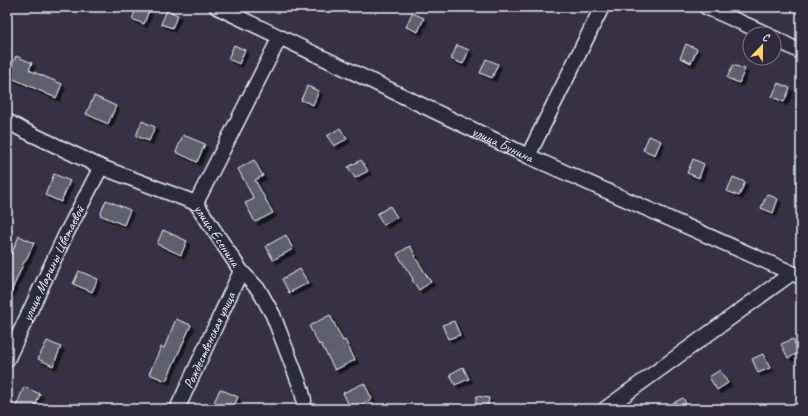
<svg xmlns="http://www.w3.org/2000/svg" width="808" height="416" font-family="Caveat,sans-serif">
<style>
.building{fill:#605e6e;stroke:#e8f1f8;filter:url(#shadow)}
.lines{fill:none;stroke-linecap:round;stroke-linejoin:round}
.minor-casing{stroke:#e8f1f8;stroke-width:17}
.minor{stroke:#2f2a3d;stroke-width:14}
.labels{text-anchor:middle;stroke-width:3.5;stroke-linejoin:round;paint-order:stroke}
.street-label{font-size:14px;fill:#e8f1f8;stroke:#2f2a3d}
</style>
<defs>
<filter id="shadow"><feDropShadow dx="3.5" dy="3.5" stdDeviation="0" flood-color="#0009"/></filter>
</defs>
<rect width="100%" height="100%" fill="#363244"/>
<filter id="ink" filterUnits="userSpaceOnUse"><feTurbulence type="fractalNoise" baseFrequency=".025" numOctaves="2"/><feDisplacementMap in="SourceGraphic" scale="8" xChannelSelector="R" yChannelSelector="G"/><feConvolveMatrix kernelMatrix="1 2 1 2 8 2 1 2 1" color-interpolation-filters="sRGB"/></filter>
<g filter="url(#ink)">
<g class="building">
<polygon points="137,7 142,7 149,10 144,24 132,19"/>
<polygon points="167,10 178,15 172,28 161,24"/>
<polygon points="412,13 424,18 418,32 406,27"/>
<polygon points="686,44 697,49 691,63 680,58"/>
<polygon points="234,45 245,50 239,64 228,59"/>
<polygon points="457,45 469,50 463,64 451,59"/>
<polygon points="16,56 32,63 29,70 62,84 56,98 7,76"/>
<polygon points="486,59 498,64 492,78 480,73"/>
<polygon points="733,65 745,69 739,83 727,78"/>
<polygon points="778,83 790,88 784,102 772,97"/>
<polygon points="307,86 319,91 313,105 301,100"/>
<polygon points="94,96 116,106 108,124 86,114"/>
<polygon points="142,121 155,127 149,141 136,136"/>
<polygon points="340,128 347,139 334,146 327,136"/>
<polygon points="183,135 205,144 197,162 176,152"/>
<polygon points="649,136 661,141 655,155 643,150"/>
<polygon points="693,159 704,164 699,178 687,173"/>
<polygon points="254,160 263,176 255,180 273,213 255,222 245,203 254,199 238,169"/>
<polygon points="361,160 368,171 355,178 348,167"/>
<polygon points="54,174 70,181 61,202 45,195"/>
<polygon points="733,177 745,182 739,196 727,191"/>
<polygon points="767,194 778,199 773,213 761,208"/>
<polygon points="106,200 130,210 124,225 100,215"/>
<polygon points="390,206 397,217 384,225 377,214"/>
<polygon points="163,230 187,241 181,255 157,244"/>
<polygon points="286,235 293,249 273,260 266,246"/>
<polygon points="19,236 34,243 25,262 24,262 7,302 7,264"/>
<polygon points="410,246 416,256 415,257 431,282 419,290 412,280 413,279 397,254"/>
<polygon points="300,269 308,283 289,293 282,279"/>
<polygon points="79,271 98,279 92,292 73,284"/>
<polygon points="330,315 343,341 345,340 355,360 335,370 321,344 319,345 309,326"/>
<polygon points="176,319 191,325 166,381 149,374 161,347 164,348"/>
<polygon points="454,321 460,335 448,339 442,325"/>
<polygon points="793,339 799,353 788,358 781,344"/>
<polygon points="47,341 61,347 53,366 38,359"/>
<polygon points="763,354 770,368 758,373 752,359"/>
<polygon points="463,367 469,379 455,385 450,374"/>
<polygon points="720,370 728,383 717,390 709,377"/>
<polygon points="364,383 372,399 351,409 343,393"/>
<polygon points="24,387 40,394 34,409 15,409"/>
<polygon points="220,389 238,397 233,409 211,409"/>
<polygon points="477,396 489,398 487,409 474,409"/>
<polygon points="683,398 689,409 661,409"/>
</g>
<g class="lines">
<defs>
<g id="minor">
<path id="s1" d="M 217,7 L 528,156 L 801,277"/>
<polyline points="706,7 767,34"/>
<polyline points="774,38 801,52"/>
<path id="s2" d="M 7,121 L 21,129 L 101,167 L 196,203 L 241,271 L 259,290 L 273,315 L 301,388 L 304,400 L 303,409"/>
<polyline points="528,156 602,7"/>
<polyline points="196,203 280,37"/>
<path id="s3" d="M 7,360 L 65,236 L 101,167"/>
<path id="s4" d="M 177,409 L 241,271"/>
<polyline points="605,409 792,273"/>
</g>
</defs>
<use href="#minor" class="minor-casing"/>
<use href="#minor" class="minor"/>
</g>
</g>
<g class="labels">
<g class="street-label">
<text dy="5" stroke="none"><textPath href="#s1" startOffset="317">улица Бунина</textPath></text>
<text dy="5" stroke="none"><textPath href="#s2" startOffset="245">улица Есенина</textPath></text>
<text dy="5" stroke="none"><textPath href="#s3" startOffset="107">улица Марины Цветаевой</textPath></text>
<text dy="5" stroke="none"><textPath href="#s4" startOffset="76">Рождественская улица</textPath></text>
</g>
</g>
<rect width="808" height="416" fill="none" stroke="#2f2a3d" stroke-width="24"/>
<rect x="12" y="12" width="784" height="392" fill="none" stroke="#e8f1f8" stroke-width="1.5" filter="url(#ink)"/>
<g transform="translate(762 46) rotate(22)"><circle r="19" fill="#2f2a3d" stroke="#797a88"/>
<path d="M0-3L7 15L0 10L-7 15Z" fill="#ffd166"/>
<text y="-6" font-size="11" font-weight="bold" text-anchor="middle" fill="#e8f1f8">С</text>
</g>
</svg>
